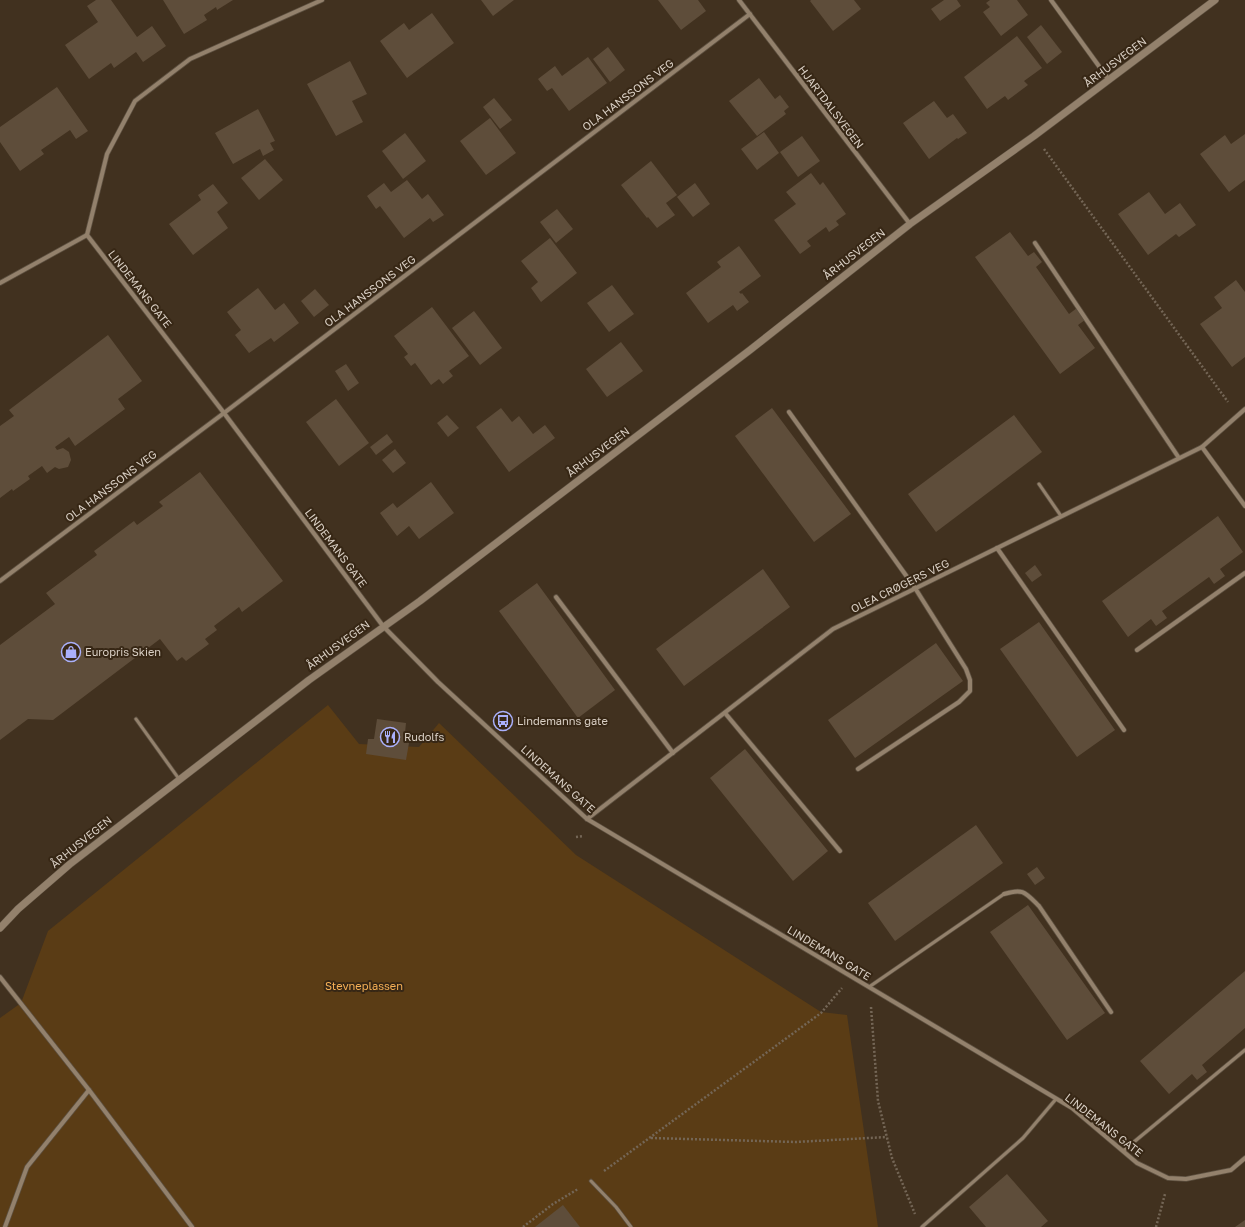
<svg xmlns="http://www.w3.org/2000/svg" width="1245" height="1227" font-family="'Golos Text',sans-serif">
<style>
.green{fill:#5a3c15}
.building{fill:#5e4d3a}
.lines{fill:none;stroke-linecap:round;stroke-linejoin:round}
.service-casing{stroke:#5d5040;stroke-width:4.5}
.minor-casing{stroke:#5d5040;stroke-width:5.5}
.tertiary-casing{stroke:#5d5040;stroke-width:8}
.path{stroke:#746656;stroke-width:2.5;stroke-dasharray:2 2;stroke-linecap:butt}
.service{stroke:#93816c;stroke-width:3}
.minor{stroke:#93816c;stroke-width:4}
.tertiary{stroke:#93816c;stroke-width:7}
.labels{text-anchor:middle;stroke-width:4;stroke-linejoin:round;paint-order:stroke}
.street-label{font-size:11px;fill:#d9cfc4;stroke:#372715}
.poi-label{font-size:11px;fill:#d9cfc4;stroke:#372715;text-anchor:start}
.park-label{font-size:11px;fill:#f6b056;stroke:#372715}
</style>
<rect width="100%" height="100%" fill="#41311f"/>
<polygon class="green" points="328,705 359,744 419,747 439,723 576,855 821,1012 847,1015 878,1227 0,1227 0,1018 21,1003 48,931"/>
<g class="building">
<polygon points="96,0 111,0 137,37 152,26 166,46 143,62 136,52 114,68 111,63 89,79 65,45 98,22 87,6"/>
<polygon points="163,0 233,0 217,10 216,7 204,15 207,20 184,34"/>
<polygon points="481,0 514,0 493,16"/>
<polygon points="658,0 698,0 706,11 681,30"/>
<polygon points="811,0 854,0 861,9 833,31 810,1"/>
<polygon points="944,0 957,0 961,6 940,21 931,9"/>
<polygon points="990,0 1017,0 1028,15 1001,36 983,12 990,7 986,3"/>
<polygon points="432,13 454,43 407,78 380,41 404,23 409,30"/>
<polygon points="1041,25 1062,52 1047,64 1027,37"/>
<polygon points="1017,36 1042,68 1024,81 1028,85 1008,100 1005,96 987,109 964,77"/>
<polygon points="608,47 625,70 610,82 593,59"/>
<polygon points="588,57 607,83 569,111 552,88 547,91 538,79 555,66 562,76"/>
<polygon points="350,61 367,94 352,101 363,122 336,136 307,84"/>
<polygon points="759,78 775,99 780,95 789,107 784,111 786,114 757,136 729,101"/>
<polygon points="57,87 88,131 76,139 70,130 41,150 44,154 20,171 0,142 0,127"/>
<polygon points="494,98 512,120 500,129 483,107"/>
<polygon points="934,101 947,118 953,114 967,133 958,139 957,138 929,159 903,123"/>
<polygon points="258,109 275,141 270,143 274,150 263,156 260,149 233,164 215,133"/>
<polygon points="490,118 516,153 486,175 460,141"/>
<polygon points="764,132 779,153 757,170 741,149"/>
<polygon points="405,133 426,161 403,179 382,151"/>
<polygon points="1245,134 1245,180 1229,192 1200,154 1225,135 1231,144"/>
<polygon points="802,136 820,161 798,177 780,152"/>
<polygon points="265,159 283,180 259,200 241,178"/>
<polygon points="651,161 677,195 666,203 675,215 657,228 648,217 647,218 621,185"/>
<polygon points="811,173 820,185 823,182 846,214 836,221 839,225 829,232 826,227 807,241 811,246 800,254 774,220 796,204 786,192"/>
<polygon points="407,180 422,199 428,194 444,215 433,222 430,218 404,238 380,206 376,209 367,196 384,183 391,192"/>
<polygon points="695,183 710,204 693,217 677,197"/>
<polygon points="213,184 228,203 217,212 228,228 193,255 169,224 201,200 198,195"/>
<polygon points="1149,192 1165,214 1180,203 1196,225 1179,237 1176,234 1148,255 1118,214"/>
<polygon points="557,209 573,229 556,243 540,222"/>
<polygon points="1010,232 1028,256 1034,252 1042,262 1036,267 1069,314 1077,308 1085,320 1078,325 1095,348 1060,374 975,257"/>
<polygon points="550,238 577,273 541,302 531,288 538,282 521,261"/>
<polygon points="739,246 761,276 739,292 741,294 742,293 749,302 737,311 733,305 708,323 686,293 721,267 717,262"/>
<polygon points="1236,280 1245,292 1245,357 1232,367 1200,324 1222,308 1214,297"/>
<polygon points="612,285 634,314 609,332 587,303"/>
<polygon points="258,288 275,310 284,303 299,323 274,342 271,338 249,353 235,335 241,330 227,312"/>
<polygon points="315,289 329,305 314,317 301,301"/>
<polygon points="432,307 469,356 449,371 453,376 443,384 439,379 431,385 415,363 411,366 404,357 408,354 394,336"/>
<polygon points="474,311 502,348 480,365 452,328"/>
<polygon points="108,335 142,381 118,399 125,409 75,446 69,437 55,447 57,450 63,448 69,452 71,460 68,467 59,469 55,467 47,473 42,466 28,476 30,479 13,491 12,489 0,498 0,426 14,416 9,410"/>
<polygon points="621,342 643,371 607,397 586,369"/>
<polygon points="346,364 359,383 348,391 335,371"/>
<polygon points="336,399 369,443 339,466 306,422"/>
<polygon points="501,408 512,422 519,416 533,434 545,425 555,438 509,472 476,427"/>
<polygon points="772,408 851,514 814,542 735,436"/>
<polygon points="447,415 459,428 448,437 437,423"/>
<polygon points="1014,415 1042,452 936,532 908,494"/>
<polygon points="387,434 393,442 376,455 370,447"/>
<polygon points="395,449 406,463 393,473 382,460"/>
<polygon points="200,472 283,581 242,612 239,607 214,626 217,630 205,639 209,644 186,661 182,657 177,661 160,639 53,720 28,719 0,740 0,645 55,604 46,593 97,555 94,551 134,521 137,525 163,506 159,502"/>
<polygon points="431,482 454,513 419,539 409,526 397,536 380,513 393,503 397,508"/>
<polygon points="1218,516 1243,552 1220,569 1225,576 1214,584 1209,577 1162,611 1167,618 1156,626 1151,619 1128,637 1102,601"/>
<polygon points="1035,565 1042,575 1032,582 1025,573"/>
<polygon points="763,569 790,607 684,686 656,649"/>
<polygon points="537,583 615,690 578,718 499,611"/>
<polygon points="1039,622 1115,730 1077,757 1000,649"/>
<polygon points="936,643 963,681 855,758 828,720"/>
<polygon points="377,719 406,723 404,743 409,743 406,760 366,754 368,739 374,739"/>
<polygon points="745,749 828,851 793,881 710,778"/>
<polygon points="976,825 1003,863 895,941 868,903"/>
<polygon points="1037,867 1045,878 1035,885 1027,874"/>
<polygon points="1028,905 1105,1013 1067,1040 990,932"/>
<polygon points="1245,971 1245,1028 1202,1065 1207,1072 1197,1080 1192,1074 1169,1094 1140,1061"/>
<polygon points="1007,1174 1048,1221 1041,1227 986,1227 969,1207"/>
<polygon points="563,1205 580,1227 535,1227"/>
<polygon points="1245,1220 1245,1227 1235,1227"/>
</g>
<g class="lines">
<defs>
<g id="service">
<polyline points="1039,484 1061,516"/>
<polyline points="136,719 179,779"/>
<polyline points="869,987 1004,894"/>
<polyline points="1123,1151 1245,1050"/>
<polyline points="591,1181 616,1207 631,1227"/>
<polyline points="922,1227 1023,1138 1056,1099"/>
</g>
<g id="minor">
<polyline points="739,0 910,224"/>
<polyline points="1051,0 1109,80"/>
<polyline points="87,235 224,413 383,626 438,682 587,819 1072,1108 1137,1163 1168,1178 1186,1179 1231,1170 1245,1158"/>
<polyline points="87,235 107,154 135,101 190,59 322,0"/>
<polyline points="1035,243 1179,458"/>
<polyline points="0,283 87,235"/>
<polyline points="789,412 915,588 966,669 970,680 970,691 959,702 858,769"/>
<polyline points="1202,447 1245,506"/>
<polyline points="997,548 1124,730"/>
<polyline points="0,581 224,413 750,14"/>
<polyline points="556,597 673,753"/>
<polyline points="1137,650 1245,573"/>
<polyline points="725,713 840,851"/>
<polyline points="587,819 833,629 1202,447 1245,409"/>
<path d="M 1004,894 C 1023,888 1025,892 1039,906 L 1111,1012"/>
<polyline points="0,977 89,1090 192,1227"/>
<polyline points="5,1227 27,1167 89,1090"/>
</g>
<polyline id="tertiary" points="0,928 18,909 70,864 309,680 420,601 750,350 910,224 1034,136 1215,0"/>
</defs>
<use href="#service" class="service-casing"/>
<use href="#minor" class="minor-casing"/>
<use href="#tertiary" class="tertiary-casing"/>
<g class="path">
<polyline points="1044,149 1228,402"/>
<polyline points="576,837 583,836"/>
<polyline points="871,1007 878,1101 892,1158 915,1214"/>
<polyline points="651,1138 796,1142 887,1137"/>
<polyline points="604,1171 821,1013 842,988"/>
<polyline points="523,1227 553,1204 578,1189"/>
<polyline points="1156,1227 1165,1194"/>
</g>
<use href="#service" class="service"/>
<use href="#minor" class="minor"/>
<use href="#tertiary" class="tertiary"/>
</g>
<defs>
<symbol id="shop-ring" viewBox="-11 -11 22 22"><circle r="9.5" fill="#372715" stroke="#aab0fb" stroke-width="1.5"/><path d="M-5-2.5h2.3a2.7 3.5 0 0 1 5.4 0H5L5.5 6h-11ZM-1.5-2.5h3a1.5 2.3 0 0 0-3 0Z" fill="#aab0fb"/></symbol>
<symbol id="bus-ring" viewBox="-11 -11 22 22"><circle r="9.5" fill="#372715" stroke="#aab0fb" stroke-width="1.5"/><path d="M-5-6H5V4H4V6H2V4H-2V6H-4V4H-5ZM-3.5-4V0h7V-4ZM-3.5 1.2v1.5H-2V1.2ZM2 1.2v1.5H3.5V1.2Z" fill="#aab0fb"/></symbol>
<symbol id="restaurant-ring" viewBox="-11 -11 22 22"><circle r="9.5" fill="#372715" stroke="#aab0fb" stroke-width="1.5"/><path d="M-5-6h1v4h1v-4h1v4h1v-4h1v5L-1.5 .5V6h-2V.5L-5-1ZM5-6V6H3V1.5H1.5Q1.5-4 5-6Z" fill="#aab0fb"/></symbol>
</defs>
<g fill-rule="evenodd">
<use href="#shop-ring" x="60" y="641" width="22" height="22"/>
<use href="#bus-ring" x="492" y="710" width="22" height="22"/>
<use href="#restaurant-ring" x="379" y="726" width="22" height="22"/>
</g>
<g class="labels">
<g class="street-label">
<text transform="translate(1115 62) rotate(-37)" y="4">ÅRHUSVEGEN</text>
<text transform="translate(628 95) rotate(-37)" y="4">OLA HANSSONS VEG</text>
<text transform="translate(831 107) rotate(53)" y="4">HJARTDALSVEGEN</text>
<text transform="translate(854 254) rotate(-38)" y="4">ÅRHUSVEGEN</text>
<text transform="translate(140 289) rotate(52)" y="4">LINDEMANS GATE</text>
<text transform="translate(370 291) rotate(-37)" y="4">OLA HANSSONS VEG</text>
<text transform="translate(598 452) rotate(-37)" y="4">ÅRHUSVEGEN</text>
<text transform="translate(111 486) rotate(-37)" y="4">OLA HANSSONS VEG</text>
<text transform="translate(336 548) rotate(53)" y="4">LINDEMANS GATE</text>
<text transform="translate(900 586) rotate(-26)" y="4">OLEA CRØGERS VEG</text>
<text transform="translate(338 645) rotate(-36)" y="4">ÅRHUSVEGEN</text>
<text transform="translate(558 779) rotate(42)" y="4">LINDEMANS GATE</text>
<text transform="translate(81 842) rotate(-39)" y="4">ÅRHUSVEGEN</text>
<text transform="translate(829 953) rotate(31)" y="4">LINDEMANS GATE</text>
<text transform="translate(1104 1125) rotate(38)" y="4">LINDEMANS GATE</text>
</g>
<g class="poi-label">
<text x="85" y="656">Europris Skien</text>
<text x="517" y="725">Lindemanns gate</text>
<text x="404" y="741">Rudolfs</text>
</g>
<g class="park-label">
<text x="364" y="990">Stevneplassen</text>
</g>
</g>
</svg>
